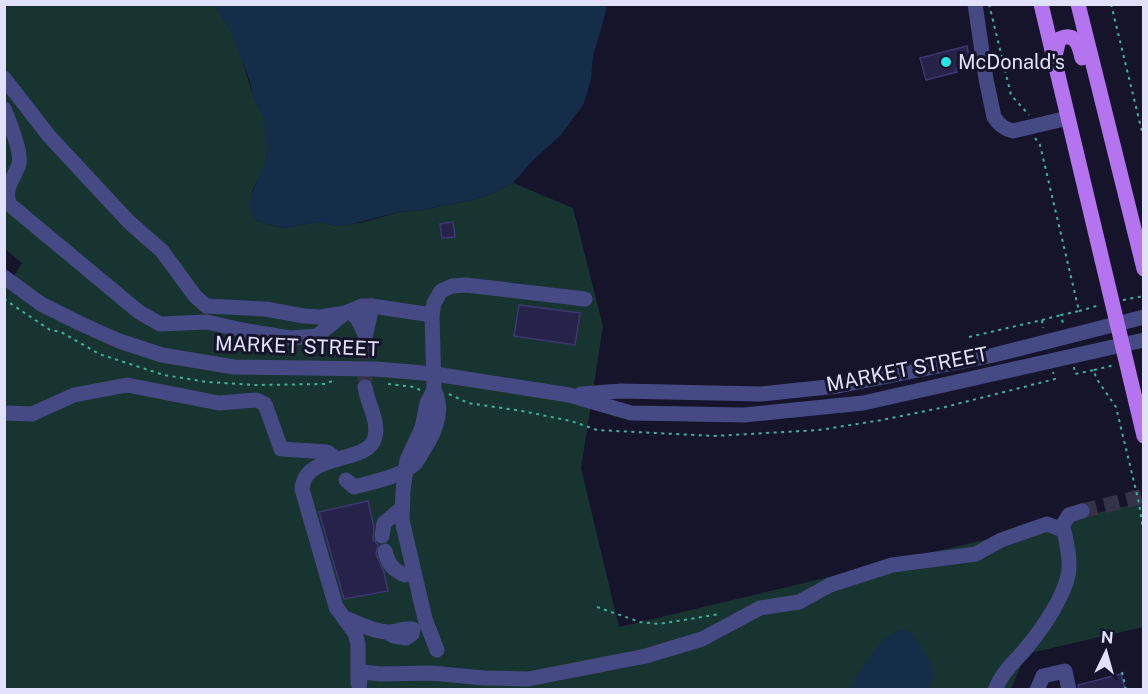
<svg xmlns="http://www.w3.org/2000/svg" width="1148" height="694" font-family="'Public Sans',sans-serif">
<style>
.green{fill:#183430}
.water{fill:#142e49}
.building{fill:#262249;stroke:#3c3773;stroke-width:1.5}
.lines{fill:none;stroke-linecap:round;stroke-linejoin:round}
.minor-tunnel{stroke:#34334a;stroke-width:15;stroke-dasharray:15 8;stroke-linecap:butt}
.path{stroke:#3fb29e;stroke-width:2;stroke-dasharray:3 4.5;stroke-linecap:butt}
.minor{stroke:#454984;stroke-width:15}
.major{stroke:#b474f0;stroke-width:15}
.poi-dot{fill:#22e7e4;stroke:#16142a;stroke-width:2}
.labels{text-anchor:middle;stroke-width:6;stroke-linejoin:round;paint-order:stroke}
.poi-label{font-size:20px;fill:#e1e1fc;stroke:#16142a;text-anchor:start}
.street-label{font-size:20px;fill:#e1e1fc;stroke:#16142a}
</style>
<rect width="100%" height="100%" fill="#16142a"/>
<path class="green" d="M 4,5 L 214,5 C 234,27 245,70 254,98 C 255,102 259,106 261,110 C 266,121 268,139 267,151 C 267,182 239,186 257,221 L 283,228 L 319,222 L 336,226 L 365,222 L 399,212 L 422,210 L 471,200 L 489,195 L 513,183 L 573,208 L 603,326 L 581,468 L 619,627 L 1143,502 L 1143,627 L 1026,654 L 1011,689 L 5,689 L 4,293 L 22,263 L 5,249 Z"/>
<g class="water">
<polygon points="214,5 606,5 605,15 593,56 591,79 584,103 561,135 532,161 513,183 489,195 471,200 422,210 399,212 348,225 336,226 319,222 283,228 257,221 251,214 249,206 252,193 266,160 267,151 263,116 254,100 250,81 231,33"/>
<path d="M 899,630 L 909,631 C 918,640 922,649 928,659 C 934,670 937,678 928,689 L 849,689 C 859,672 880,636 899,630 Z"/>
</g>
<g class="building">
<polygon points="967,46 971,65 956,69 957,72 926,80 920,58"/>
<polygon points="453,222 455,237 442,238 440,224"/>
<polygon points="519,305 580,313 575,345 514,336"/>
<polygon points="368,501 374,527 373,539 378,545 376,554 384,572 388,591 344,599 319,512"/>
<polygon points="1121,674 1125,690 1079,690 1078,685"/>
</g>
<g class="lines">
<g class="minor-tunnel">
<polyline points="365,344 365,387"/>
<polyline points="1082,511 1144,496"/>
</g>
<g class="path">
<polyline points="989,4 1011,95 1029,115"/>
<polyline points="1111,4 1144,140"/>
<polyline points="1035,138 1040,145 1079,311 1061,315 1063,324"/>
<polyline points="4,299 50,330 61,332 99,354 164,375 207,382 256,385 325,384 332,381"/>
<polyline points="1123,300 1144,296"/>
<polyline points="1079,311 1100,305"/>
<polyline points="1042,320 1061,315"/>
<polyline points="969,337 1042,320 1043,328"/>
<polyline points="1074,367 1075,374 1094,370 1096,378 1116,407 1139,503 1144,537"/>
<polyline points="1094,370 1115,365"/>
<polyline points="388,384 414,387 420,390"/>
<polyline points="449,394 468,403 522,411 571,421 597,430 714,436 819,430 882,420 945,407 1055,379 1053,372"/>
<polyline points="597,607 640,622 659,624 720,614"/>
<polyline points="1122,672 1126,690"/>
</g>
<g class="minor">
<path d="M 975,4 L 986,79 L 994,117 C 999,125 1004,129 1013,131 L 1068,118"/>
<polyline points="4,78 49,136 129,222 162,251 195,296 206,306 265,309 304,316 320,317 345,313 362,306 372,306 365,338"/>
<path d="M 4,109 C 9,121 22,153 19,164 C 14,179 4,187 9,204 L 139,312 L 160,324 L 207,322 L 242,330 L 290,338 L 317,336 L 345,313 L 351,313 L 357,318 L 365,334"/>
<polyline points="4,277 41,304 79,323 119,341 162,355 234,367 376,369 435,374 569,395 631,413 744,415 863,403 1144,340"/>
<polyline points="372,306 432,315"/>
<polyline points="581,394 621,391 761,394 838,386 994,355 1144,317"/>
<polyline points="4,413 32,414 74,395 127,385 219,403 256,400 265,404 281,449 327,452 337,459"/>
<path d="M 346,480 L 354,487 C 372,482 396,478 412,466 C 417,463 420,456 423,451 C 435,433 445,411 434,390"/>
<polyline points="382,536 384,523 402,508"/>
<path d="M 385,551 C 388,564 393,570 405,575 L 414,572"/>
<path d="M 345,618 C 358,623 373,632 388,632 C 397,632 404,627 413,629 L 412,634 L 406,638 L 394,636 L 386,632"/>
<polyline points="437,650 425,619 402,520 403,491 407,460 422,428 427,403 434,390 432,315 434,303 441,291 452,286 466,285 585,299"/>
<path d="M 358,683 L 358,644 L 355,633 L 336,607 L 302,489 C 305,451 369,465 375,437 C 379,420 367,403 365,387"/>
<polyline points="359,690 360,677 363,672 380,674 431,673 484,678 528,679 646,656 702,639 760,608 799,602 830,585 892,565 976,554 1001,540 1047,524 1060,529 1069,515 1082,511"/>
<path d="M 995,690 C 1003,670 1015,662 1028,646 C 1043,628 1068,591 1069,568 C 1070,554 1066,540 1063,527"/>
<polyline points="1037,690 1043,676 1065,671 1069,690"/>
</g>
<g class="major">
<polyline points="1041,4 1144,436"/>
<polyline points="1078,4 1144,269"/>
<path d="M 1055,56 L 1059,39 C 1075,32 1079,44 1082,58"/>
</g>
</g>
<circle class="poi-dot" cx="946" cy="62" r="6"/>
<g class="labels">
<g class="poi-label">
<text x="958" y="69">McDonald's</text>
</g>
<g class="street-label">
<text transform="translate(297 346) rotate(2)" y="7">MARKET STREET</text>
<text transform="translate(907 369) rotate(-11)" y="7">MARKET STREET</text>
</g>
</g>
<rect width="1148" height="694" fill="none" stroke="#e1e1fc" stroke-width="12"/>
<g transform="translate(1106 652) rotate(5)" stroke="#16142a" stroke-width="4.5" paint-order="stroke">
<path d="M0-4.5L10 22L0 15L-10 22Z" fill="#e1e1fc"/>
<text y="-9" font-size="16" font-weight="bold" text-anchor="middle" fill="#e1e1fc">N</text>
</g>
</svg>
